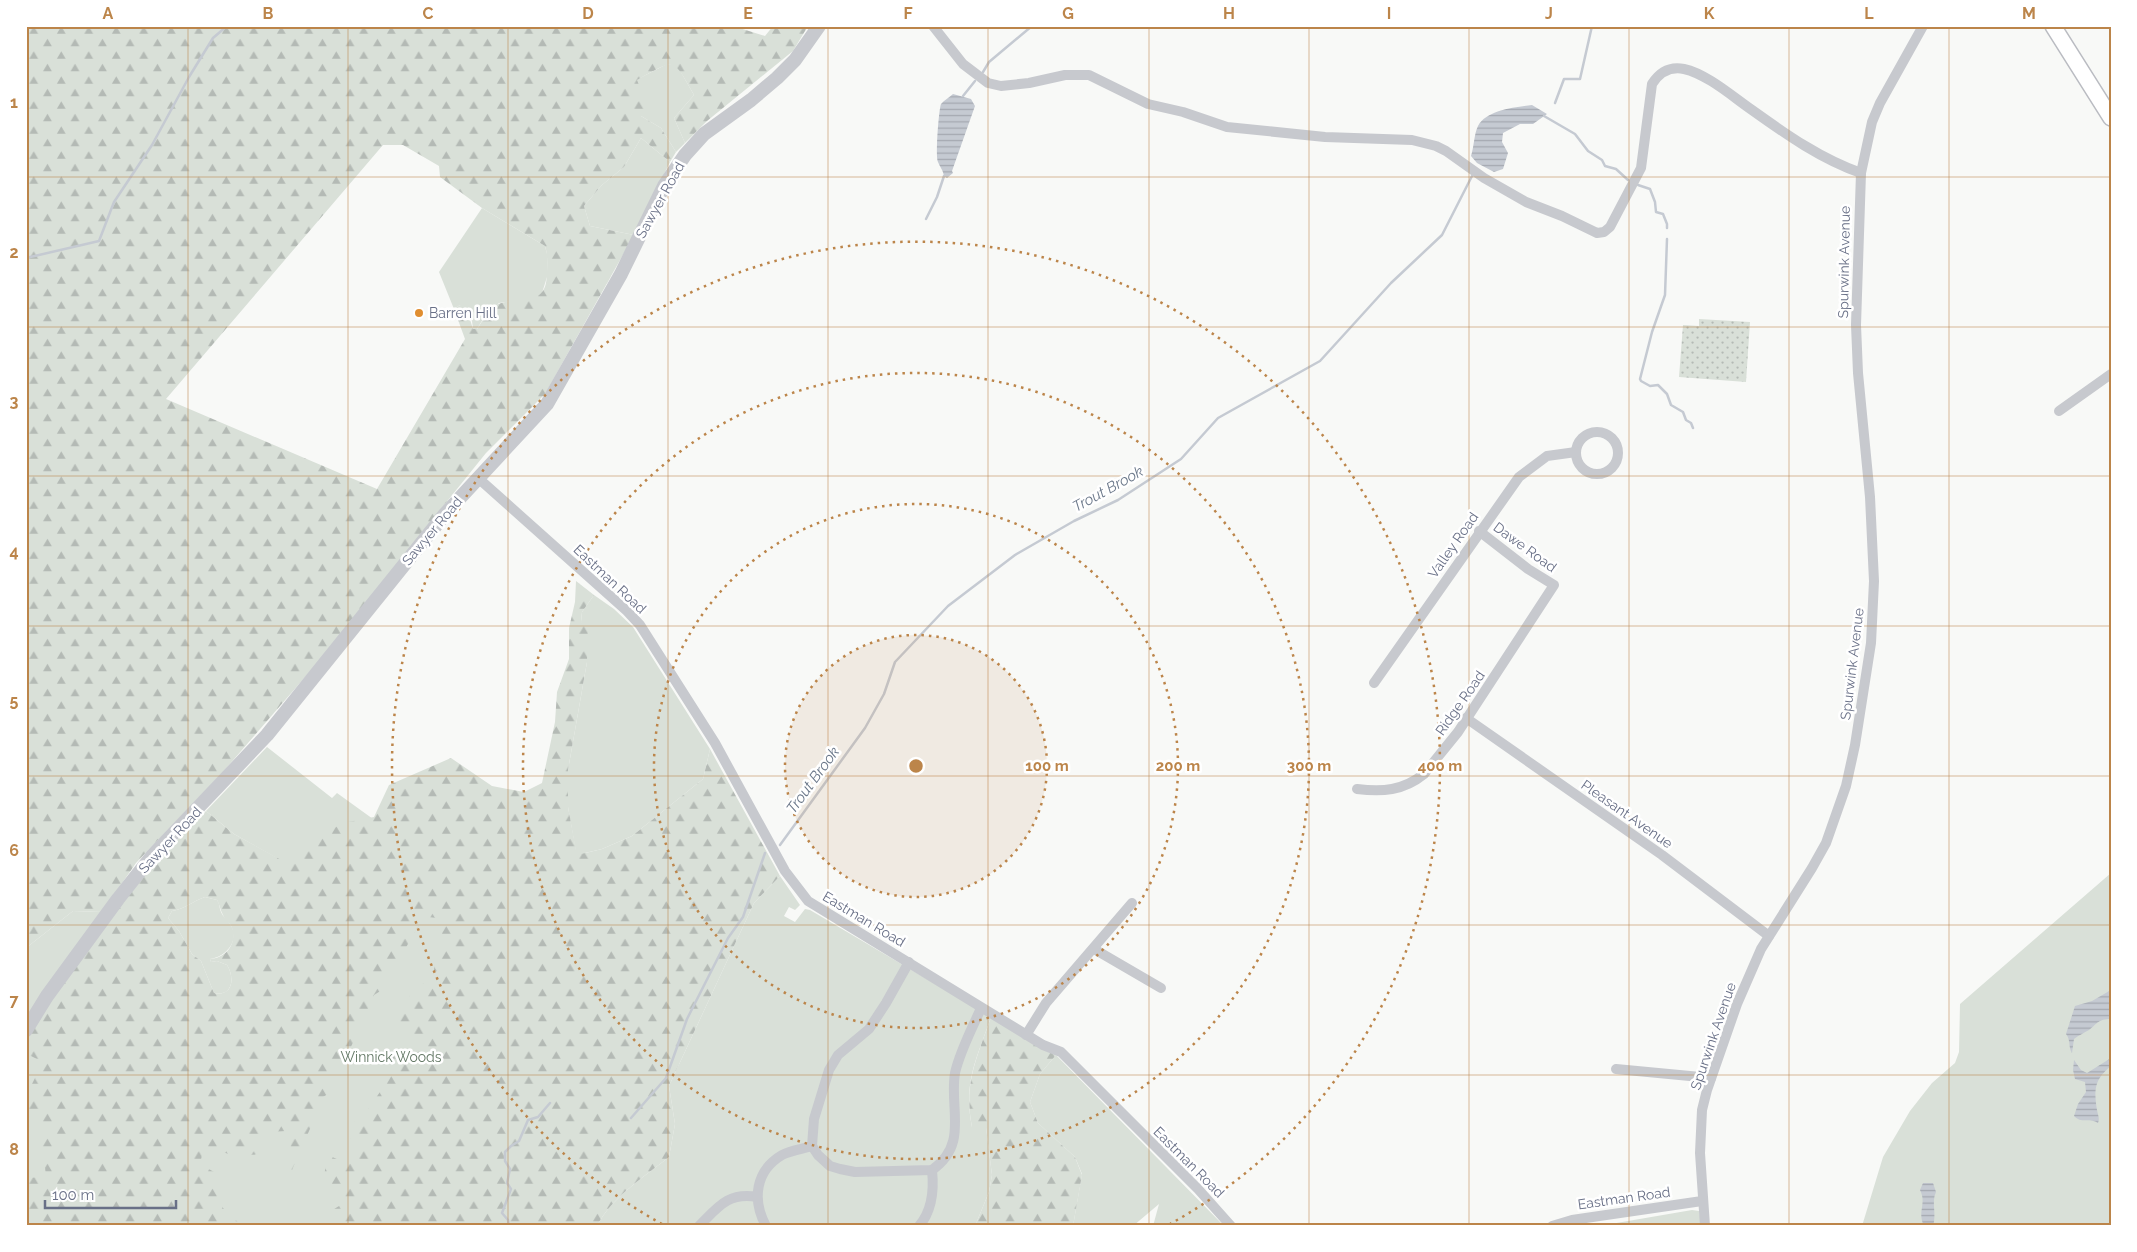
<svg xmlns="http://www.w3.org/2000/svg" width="2137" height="1252" font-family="Raleway,sans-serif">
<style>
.green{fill:#d9e0d8}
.forest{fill:url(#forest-firs);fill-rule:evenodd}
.garden{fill:url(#garden-dots)}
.water{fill:url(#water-rules)}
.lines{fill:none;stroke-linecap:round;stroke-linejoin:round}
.stream{stroke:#c5cad2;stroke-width:2.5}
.secondary-casing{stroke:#babcc2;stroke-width:18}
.minor{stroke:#c7c9ce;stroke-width:10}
.tertiary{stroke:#c7c9ce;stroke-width:14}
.secondary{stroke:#fff;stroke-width:15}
.grid{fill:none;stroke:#bc854a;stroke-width:1;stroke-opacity:0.55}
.ring{fill:none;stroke:#bc854a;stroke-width:2.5;stroke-dasharray:2.5 5}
.poi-dot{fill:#e08e30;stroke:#fff;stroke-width:2}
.labels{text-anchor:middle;stroke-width:5;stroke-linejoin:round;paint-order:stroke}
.street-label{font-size:14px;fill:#697087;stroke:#fff}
.poi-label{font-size:14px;fill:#697087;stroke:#fff;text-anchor:start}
.park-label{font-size:14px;fill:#647966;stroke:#fff}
.water-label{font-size:15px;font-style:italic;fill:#6a7789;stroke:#fff}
.centre{fill:#bc854a;stroke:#fff;stroke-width:2.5}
.ring-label{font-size:15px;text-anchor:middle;font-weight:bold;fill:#bc854a;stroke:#fff;stroke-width:5;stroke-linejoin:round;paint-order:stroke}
.neatline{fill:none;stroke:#bc854a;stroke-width:2}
.grid-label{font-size:16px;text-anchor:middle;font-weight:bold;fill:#bc854a}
</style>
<defs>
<pattern id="forest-firs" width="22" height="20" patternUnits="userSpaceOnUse" patternTransform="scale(1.25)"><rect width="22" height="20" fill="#d9e0d8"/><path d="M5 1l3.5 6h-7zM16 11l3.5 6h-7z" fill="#b4bab5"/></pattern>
<pattern id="garden-dots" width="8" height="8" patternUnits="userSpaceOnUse" patternTransform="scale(1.25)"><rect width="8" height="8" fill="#d9e0d8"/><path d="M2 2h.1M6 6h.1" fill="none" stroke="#b4bab5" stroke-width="1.8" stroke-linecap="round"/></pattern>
<pattern id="water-rules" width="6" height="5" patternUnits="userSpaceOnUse" patternTransform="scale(1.25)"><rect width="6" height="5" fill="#c5cad2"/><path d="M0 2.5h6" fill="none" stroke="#a4a8b0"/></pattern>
</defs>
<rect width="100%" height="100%" fill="#f8f9f7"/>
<g class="green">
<polygon points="672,64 678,67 694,95 674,118 685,143 676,152 661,128 641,116 636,80 665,65"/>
<polygon points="641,138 670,162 634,235 590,226 584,206 602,185 624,167"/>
<polygon points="482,208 545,246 547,254 547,277 542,293 536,298 499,303 486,314 477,329 473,329 472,321 460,305 454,309 439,272"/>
<polygon points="594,595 614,609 633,627 710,749 703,779 632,836 602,849 585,853 529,1226 26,1226 26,1051 182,1054 307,889 275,857 234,834 206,811 267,747 332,798 337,793 488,902 576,852 568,807 568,770 587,662 581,622 582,612"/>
<polygon points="2111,873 2111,1226 1862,1226 1883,1157 1910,1111 1932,1083 1955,1063 1959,1052 1960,1004"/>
<path d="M 780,876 L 800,905 L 795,910 L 789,907 L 784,916 L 795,922 L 805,909 L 810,910 L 991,1017 C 977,1058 963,1082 972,1127 L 986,1127 L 992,1175 L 989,1192 L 975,1226 L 597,1226 C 612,1197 644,1177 669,1157 L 675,1124 L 669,1086 L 754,903 Z"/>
<path d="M 205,897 L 217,900 C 220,904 219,907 221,912 C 223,917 228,920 230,924 C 241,940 226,957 210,959 L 211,962 L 217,961 L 227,965 C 235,978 233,997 214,993 L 201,961 L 192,954 L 179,931 L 168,918 L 172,911 C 185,909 193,901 205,897 Z"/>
<polygon points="73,911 102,912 26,1021 26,948"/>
<polygon points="1056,1055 1224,1226 1153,1226 1159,1204 1133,1226 1073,1226 1082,1174 1075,1157 1038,1123 1030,1102 1040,1074"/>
<polygon points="1692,1210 1699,1211 1702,1226 1599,1226"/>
</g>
<g class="forest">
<path d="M 26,26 L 733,26 L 765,36 L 773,26 L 808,26 L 793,51 L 707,121 L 685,143 L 674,118 L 694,95 C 672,56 676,59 637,80 L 647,106 L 641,116 L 661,128 L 676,152 L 670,162 L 641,138 L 624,167 L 602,185 L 584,206 L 590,226 L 634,235 L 545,394 L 486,453 L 312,669 L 222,773 L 136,863 L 102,912 L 73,911 L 26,948 ZM 383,145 L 403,145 L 439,166 L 440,177 L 482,208 L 545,246 C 548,255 547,264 547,274 C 546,296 538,298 519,299 C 511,300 500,303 492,306 L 477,329 L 473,329 L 466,307 L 460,305 L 454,309 L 465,339 L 377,489 L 166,399 Z"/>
<path d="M 576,581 L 594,595 L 582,612 L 581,622 L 588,630 L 587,662 L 568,770 L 568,807 L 577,855 L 602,849 L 632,836 L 703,779 L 710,749 L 780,876 L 754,903 L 669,1086 L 675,1124 L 669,1157 C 644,1177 612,1197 597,1226 L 345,1226 L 343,1216 L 331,1211 L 339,1206 L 352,1208 L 357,1203 C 350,1201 341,1199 334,1195 C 320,1187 324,1167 330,1156 L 348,1164 L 354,1159 L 358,1149 L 355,1142 L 347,1136 L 356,1119 L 369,1108 L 382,1089 L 392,1050 L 405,1062 L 415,1055 L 399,1021 L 411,993 L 433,976 L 435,963 L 443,938 L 437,918 L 428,917 L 417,928 L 382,990 L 374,995 L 357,1035 L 343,1062 L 334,1074 L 331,1082 L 331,1092 L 323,1097 L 322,1107 L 316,1115 L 292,1170 L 288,1167 L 291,1142 L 286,1131 L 268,1132 L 263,1141 L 262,1154 L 236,1156 L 222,1152 L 202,1155 L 200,1164 L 214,1172 L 223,1208 L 242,1226 L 26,1226 L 26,1183 L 30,1178 L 46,1176 L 44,1159 L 40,1146 L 41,1127 L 34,1119 L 26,1117 L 26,1087 L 30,1088 L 43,1062 L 29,1055 L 26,1058 L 26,1041 L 52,997 L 134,887 L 179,838 L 206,811 L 234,834 L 283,861 L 311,841 L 343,823 L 374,817 L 389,785 L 451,758 L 492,786 L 524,792 L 542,783 L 555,722 L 557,692 L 569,659 L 569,628 L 575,602 ZM 205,897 L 217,900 C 220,905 220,910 223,915 C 225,921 230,922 232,928 C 237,944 226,958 210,959 L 211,962 L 217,961 L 227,965 C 235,978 233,997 214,993 L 201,961 L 192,954 L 179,931 L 168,918 L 172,911 C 185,909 193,901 205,897 Z"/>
<path d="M 992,1014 L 1056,1055 L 1040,1074 L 1030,1102 L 1038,1123 L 1075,1157 L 1082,1175 L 1073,1226 L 975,1226 L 989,1192 L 992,1175 L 986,1128 L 972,1127 C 963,1082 978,1056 992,1014 Z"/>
</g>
<polygon class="garden" points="1699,319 1750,322 1746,382 1679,377 1683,325 1699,326"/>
<g class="water">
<path d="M 953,94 L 971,99 L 975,106 L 952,171 L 953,173 L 947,178 L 944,176 C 943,170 940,167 938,162 C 935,156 939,108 941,104 C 944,100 950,97 953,94 Z"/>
<path d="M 1532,105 L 1547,114 L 1533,124 L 1520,124 L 1503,133 L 1502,142 L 1508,153 L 1503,169 L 1494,172 L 1477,163 L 1471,156 C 1474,147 1474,134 1478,126 C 1486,110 1516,107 1532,105 Z"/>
<path d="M 2111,990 L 2111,1019 C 2098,1019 2098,1023 2089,1030 C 2084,1033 2079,1035 2074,1039 L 2072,1053 C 2068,1047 2071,1040 2066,1034 L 2075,1006 L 2092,1001 Z"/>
<path d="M 2111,1058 L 2111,1066 C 2094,1080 2094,1089 2097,1110 C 2098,1116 2100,1118 2098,1123 C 2089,1117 2081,1124 2074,1116 L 2078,1104 L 2086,1092 L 2085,1082 L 2075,1079 L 2073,1070 L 2074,1060 L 2081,1070 L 2087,1073 Z"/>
<path d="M 1923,1183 L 1933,1183 L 1936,1192 C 1931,1202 1937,1214 1933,1226 L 1924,1226 C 1917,1211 1927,1204 1920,1190 Z"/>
</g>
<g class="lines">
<g class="stream">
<polyline points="983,72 989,62 1032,26"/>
<polyline points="963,96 975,81"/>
<polyline points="1555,103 1564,79 1580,79 1592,26"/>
<polyline points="1544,116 1575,134 1588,151 1602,160 1605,166 1616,169 1628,180"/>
<polyline points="1638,185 1650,189 1655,202 1656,212 1663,214 1667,224 1667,228"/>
<polyline points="926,219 937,197 944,176"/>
<polyline points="1667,239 1665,295 1652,332 1640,379 1641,381 1650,386 1658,385 1667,394 1671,405 1683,412 1686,420 1691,423 1693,428"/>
<polyline points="26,258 99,241 114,202 152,145 189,77 213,38 227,26"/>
<polyline points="780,845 865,728 884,694 895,662 948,606 1015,555 1074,521 1118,500 1181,459 1218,418 1320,361 1391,283 1442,235 1472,176"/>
<polyline points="631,1118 666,1078 687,1019 728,938 743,917 765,853"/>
<polyline points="509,1226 508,1220 502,1213 511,1189 507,1183 510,1169 505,1161 505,1152 511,1146 519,1141 528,1120 538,1117 550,1103"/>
</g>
<defs>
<polyline id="secondary" points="2053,26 2111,118"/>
</defs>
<use href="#secondary" class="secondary-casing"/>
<g class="minor">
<path d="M 933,26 L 963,64 L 988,83 L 1001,86 L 1029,83 L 1065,75 L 1089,75 L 1148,104 L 1183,112 L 1227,127 L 1325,137 L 1412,140 L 1436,146 L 1446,151 L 1484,178 L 1526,202 L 1562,216 L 1597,233 L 1604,232 L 1610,227 L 1641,168 L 1652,84 C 1659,73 1669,66 1684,69 C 1707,74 1733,97 1752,110 C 1787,135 1821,159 1861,173"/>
<polyline points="2059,411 2111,374"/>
<circle cx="1597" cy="453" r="21"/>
<polyline points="478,478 627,611 640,625 715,743 785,871 808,901 1043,1045 1061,1052 1198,1189 1231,1226"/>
<polyline points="1374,683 1519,477 1547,456 1576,452"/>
<polyline points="1466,718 1662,855 1769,936"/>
<path d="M 1357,789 C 1382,792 1403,791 1424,774 L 1458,732 L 1554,585 L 1528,569 L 1479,531"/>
<polyline points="1094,949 1161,988"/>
<path d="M 909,962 L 886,1003 L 869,1029 L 838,1055 L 829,1070 L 814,1119 L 812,1146 L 818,1155 L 830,1166 L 840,1169 L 855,1172 L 932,1170 C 969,1144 949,1109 955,1073 C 960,1051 972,1029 981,1008"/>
<polyline points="1026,1035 1046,1003 1132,903"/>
<polyline points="1616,1069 1711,1078"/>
<path d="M 699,1226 C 718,1207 728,1192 757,1197"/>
<path d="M 766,1226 C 752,1200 755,1171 782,1155 C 791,1150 803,1149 812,1146"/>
<path d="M 919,1226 C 933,1210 934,1189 932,1170"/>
<polyline points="1552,1226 1572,1220 1702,1201"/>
<polyline points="1705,1226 1700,1153 1702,1110 1707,1090 1737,1004 1761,949 1812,868 1826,843 1846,786 1855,745 1871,643 1874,581 1870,497 1858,373 1856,325 1861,173 1872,122 1880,103 1923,26"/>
</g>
<polyline class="tertiary" points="26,1030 47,996 118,899 152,856 267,735 445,514 547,404 621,274 664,186 685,155 704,134 751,100 777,78 795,60 819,26"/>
<use href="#secondary" class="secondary"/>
</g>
<path class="grid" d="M 188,26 L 188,1226M 348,26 L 348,1226M 508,26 L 508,1226M 668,26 L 668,1226M 828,26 L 828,1226M 988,26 L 988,1226M 1149,26 L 1149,1226M 1309,26 L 1309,1226M 1469,26 L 1469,1226M 1629,26 L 1629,1226M 1789,26 L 1789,1226M 1949,26 L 1949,1226M 26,177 L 2111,177M 26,327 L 2111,327M 26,476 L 2111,476M 26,626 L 2111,626M 26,776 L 2111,776M 26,925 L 2111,925M 26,1075 L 2111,1075"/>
<circle cx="916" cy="766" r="131" fill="#bc854a" fill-opacity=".12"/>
<g class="ring">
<circle cx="916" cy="766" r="131"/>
<circle cx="916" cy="766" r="262"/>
<circle cx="916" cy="766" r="393"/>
<path d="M662 1224A524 524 0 1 1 1170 1224"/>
</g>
<circle class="poi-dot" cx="419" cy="313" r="5"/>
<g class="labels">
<g class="street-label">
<text transform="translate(660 200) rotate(-61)" y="5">Sawyer Road</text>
<text transform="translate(1844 262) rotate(-89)" y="5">Spurwink Avenue</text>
<text transform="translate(432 531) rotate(-50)" y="5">Sawyer Road</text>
<text transform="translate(1453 545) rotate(-55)" y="5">Valley Road</text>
<text transform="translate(1525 547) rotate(36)" y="5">Dawe Road</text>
<text transform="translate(610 579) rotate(43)" y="5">Eastman Road</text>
<text transform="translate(1852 664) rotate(-83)" y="5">Spurwink Avenue</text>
<text transform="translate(1460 703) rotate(-55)" y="5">Ridge Road</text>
<text transform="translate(1627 814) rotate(35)" y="5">Pleasant Avenue</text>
<text transform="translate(170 840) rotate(-47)" y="5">Sawyer Road</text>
<text transform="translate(864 919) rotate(31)" y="5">Eastman Road</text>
<text transform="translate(1713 1036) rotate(-71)" y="5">Spurwink Avenue</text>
<text transform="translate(1189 1162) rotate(45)" y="5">Eastman Road</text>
<text transform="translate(1624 1198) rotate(-8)" y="5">Eastman Road</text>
</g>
<g class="poi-label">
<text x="429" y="318">Barren Hill</text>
</g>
<g class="park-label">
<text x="391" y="1062">Winnick Woods</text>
</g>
<g class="water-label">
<text transform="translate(1108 489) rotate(-29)" y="5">Trout Brook</text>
<text transform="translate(813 780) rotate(-54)" y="5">Trout Brook</text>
</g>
</g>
<circle cx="916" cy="766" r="8" class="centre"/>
<g class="ring-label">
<text x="1047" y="771">100 m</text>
<text x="1178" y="771">200 m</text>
<text x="1309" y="771">300 m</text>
<text x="1440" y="771">400 m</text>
</g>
<rect width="2137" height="1252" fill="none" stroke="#ffffff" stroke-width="55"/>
<path d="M45 1200v8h131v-8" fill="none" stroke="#697087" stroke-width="2.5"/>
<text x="52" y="1200" font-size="15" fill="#697087" stroke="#ffffff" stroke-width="4" paint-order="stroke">100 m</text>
<rect x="28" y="28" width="2082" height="1196" class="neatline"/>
<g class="grid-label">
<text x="108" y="19">A</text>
<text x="268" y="19">B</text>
<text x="428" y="19">C</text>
<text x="588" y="19">D</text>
<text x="748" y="19">E</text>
<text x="908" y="19">F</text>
<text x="1068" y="19">G</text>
<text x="1229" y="19">H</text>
<text x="1389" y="19">I</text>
<text x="1549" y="19">J</text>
<text x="1709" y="19">K</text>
<text x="1869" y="19">L</text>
<text x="2029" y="19">M</text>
<text x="14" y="108">1</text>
<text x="14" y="258">2</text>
<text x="14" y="407">3</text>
<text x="14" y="557">4</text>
<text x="14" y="706">5</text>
<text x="14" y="856">6</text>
<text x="14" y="1006">7</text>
<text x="14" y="1155">8</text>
</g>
</svg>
